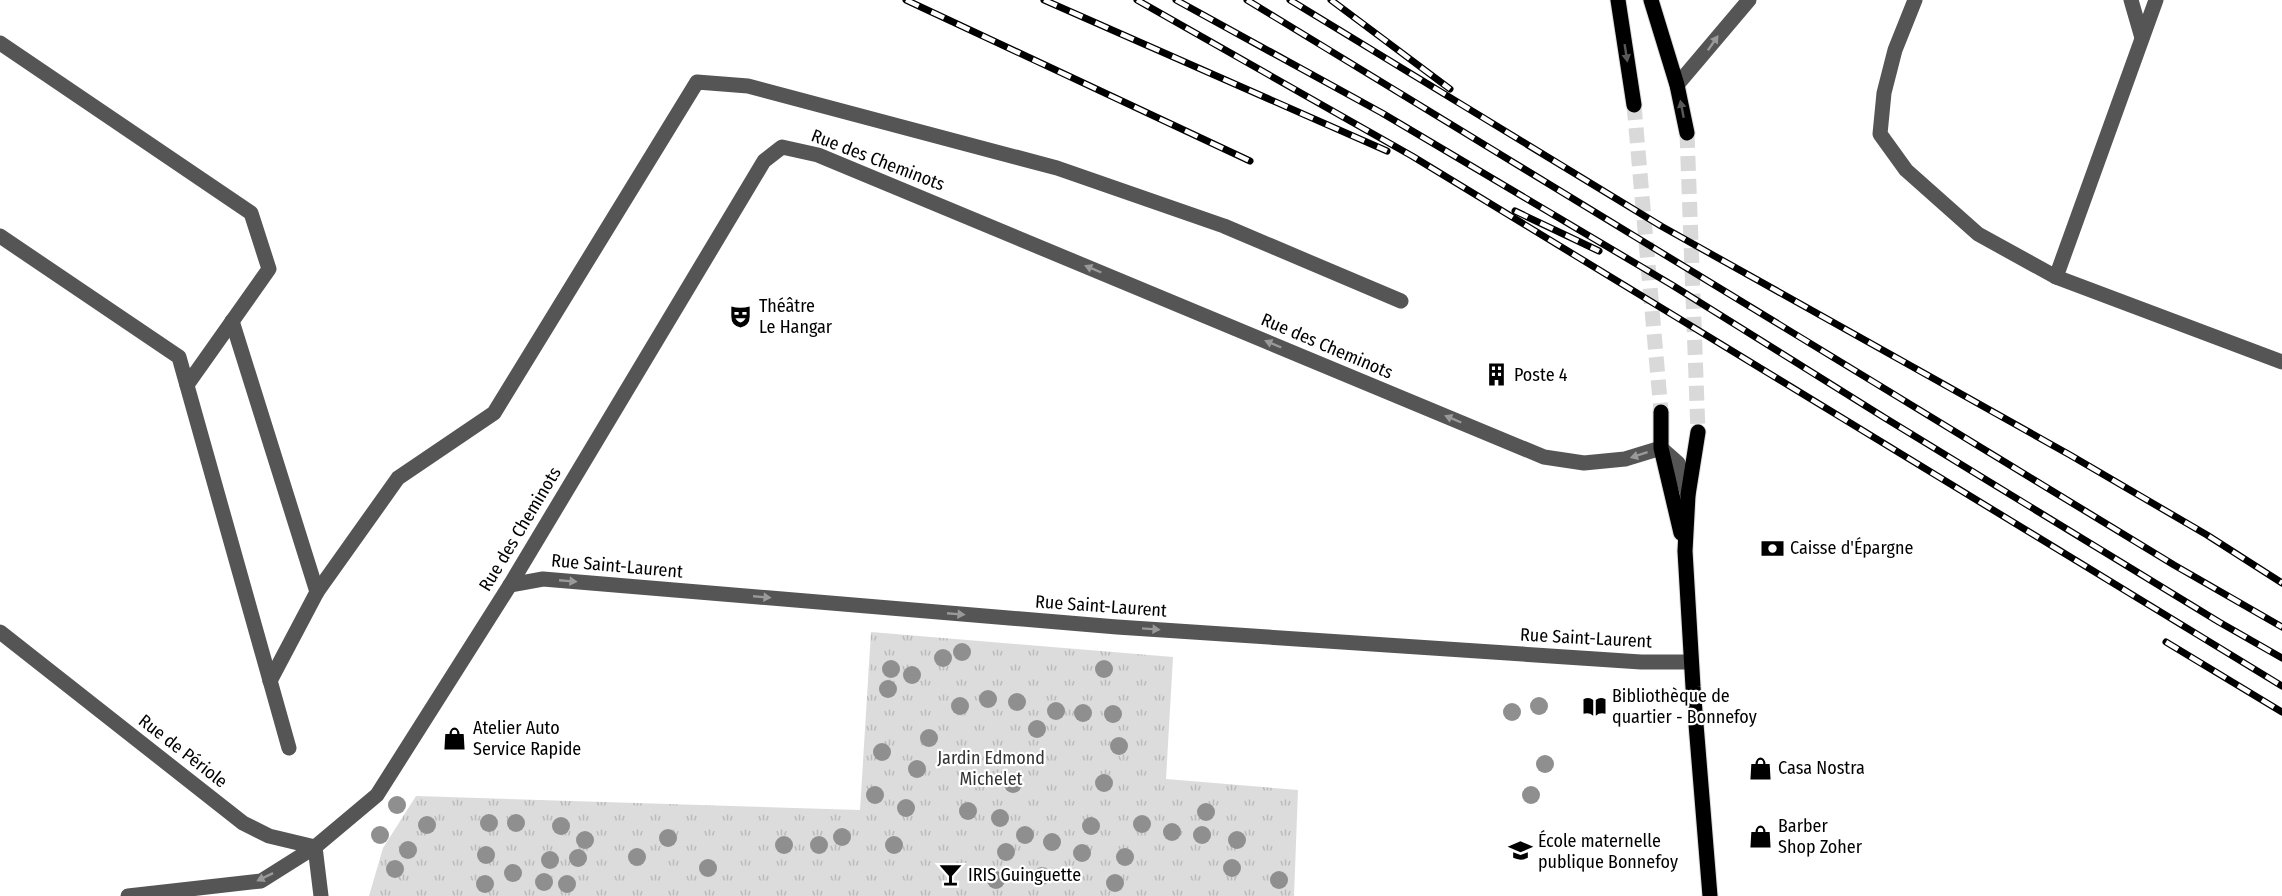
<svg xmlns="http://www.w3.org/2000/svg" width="2282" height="896" font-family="'Fira Sans Condensed',sans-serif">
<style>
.grass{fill:url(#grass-tufts)}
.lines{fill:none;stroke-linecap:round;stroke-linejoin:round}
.major-tunnel{stroke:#d9d9d9;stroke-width:15;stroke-dasharray:15 8;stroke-linecap:butt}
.major-casing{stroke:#dbdbdb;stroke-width:17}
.minor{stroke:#555;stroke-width:15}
.major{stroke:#000;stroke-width:15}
.rail-casing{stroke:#000;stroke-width:7}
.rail{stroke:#fff;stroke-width:4.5;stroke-dasharray:14;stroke-linecap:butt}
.tree{fill:#8f8f8f}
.oneway{fill:#999}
.oneway2{fill:#595959}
.labels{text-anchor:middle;stroke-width:4.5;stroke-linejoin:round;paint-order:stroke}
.street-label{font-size:18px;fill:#000;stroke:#fff}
.poi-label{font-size:18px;fill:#000;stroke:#fff;text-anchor:start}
.park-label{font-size:18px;fill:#333;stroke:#fff}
</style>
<defs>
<pattern id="grass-tufts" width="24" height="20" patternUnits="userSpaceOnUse" patternTransform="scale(1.5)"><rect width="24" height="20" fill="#dcdcdc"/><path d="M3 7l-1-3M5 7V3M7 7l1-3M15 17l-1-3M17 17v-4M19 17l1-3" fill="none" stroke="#bbb"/></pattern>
</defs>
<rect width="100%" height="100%" fill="#fff"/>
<polygon class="grass" points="871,632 1173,657 1166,779 1298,790 1294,896 369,896 383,848 416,796 860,810"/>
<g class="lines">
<g class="major-tunnel">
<polyline points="1634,105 1661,412"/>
<polyline points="1687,133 1698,432"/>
</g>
<defs>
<g id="major">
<polyline points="1618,0 1634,105"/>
<polyline points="1651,0 1677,85 1687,133"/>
<polyline points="1661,412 1661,448 1681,533"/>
<polyline points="1698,432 1688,495 1685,551 1693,687 1710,896"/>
</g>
</defs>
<use href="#major" class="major-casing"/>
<g class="minor">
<polyline points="1915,0 1895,50 1884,93 1880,134 1906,170 1978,234 2056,277 2282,362"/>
<polyline points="2131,0 2142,38"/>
<polyline points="0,43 251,213 269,269 187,385"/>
<polyline points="1677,85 1749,0"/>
<polyline points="0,236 179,357 289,748"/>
<polyline points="2056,277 2156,0"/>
<polyline points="232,321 317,592"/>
<polyline points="510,585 543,579 1117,627 1641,662 1691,662"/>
<polyline points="0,632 243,823 269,836 315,847"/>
<polyline points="270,681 317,592 398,478 494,413 697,82 748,86 1057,168 1224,226 1401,301"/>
<polyline points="315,847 321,896"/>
<polyline points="128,896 261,881 315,847 377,795 510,585 764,161 782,147 818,155 1544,457 1584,463 1625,459 1661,448 1678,463 1688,495"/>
</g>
<use href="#major" class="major"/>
<defs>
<g id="rail">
<polyline points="906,0 1250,161"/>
<polyline points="1044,0 1387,151"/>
<polyline points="1137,0 1412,156 2282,686"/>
<polyline points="1176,0 1382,113 1672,285 1885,418 2219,622 2282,658"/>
<polyline points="1247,0 2013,467 2174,565 2282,627"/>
<polyline points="1290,0 1661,226 2070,455 2207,535 2282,583"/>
<polyline points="1331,0 1450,89"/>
<polyline points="1515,211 1599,251"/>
<polyline points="2166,642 2282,712"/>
</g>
</defs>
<use href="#rail" class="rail-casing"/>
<use href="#rail" class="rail"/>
</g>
<g class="tree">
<circle cx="962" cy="652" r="9"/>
<circle cx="943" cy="658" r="9"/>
<circle cx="891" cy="669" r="9"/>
<circle cx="1104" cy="669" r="9"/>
<circle cx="912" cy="675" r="9"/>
<circle cx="888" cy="689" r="9"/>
<circle cx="988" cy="699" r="9"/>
<circle cx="1017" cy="702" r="9"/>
<circle cx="960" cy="706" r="9"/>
<circle cx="1539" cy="706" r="9"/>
<circle cx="1056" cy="711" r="9"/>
<circle cx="1512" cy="712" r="9"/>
<circle cx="1083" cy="713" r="9"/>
<circle cx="1113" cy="714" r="9"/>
<circle cx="1037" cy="729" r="9"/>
<circle cx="929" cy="738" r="9"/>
<circle cx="1119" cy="746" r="9"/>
<circle cx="882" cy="752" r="9"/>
<circle cx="1545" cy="764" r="9"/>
<circle cx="917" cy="769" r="9"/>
<circle cx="1104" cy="783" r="9"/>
<circle cx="1013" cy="784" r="9"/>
<circle cx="875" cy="795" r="9"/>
<circle cx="1531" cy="795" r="9"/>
<circle cx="397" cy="805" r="9"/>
<circle cx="906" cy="808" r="9"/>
<circle cx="968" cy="811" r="9"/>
<circle cx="1206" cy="812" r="9"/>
<circle cx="1000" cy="818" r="9"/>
<circle cx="489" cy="823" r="9"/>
<circle cx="516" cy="823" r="9"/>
<circle cx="1142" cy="824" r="9"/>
<circle cx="427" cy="825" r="9"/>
<circle cx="561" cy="826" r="9"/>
<circle cx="1091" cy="826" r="9"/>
<circle cx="1172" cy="832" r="9"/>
<circle cx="380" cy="835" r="9"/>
<circle cx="1025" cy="835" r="9"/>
<circle cx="1202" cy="835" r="9"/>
<circle cx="842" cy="837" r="9"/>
<circle cx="668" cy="838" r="9"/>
<circle cx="585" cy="840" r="9"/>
<circle cx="1237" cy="840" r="9"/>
<circle cx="1052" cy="842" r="9"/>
<circle cx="784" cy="845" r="9"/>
<circle cx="819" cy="845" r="9"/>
<circle cx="894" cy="845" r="9"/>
<circle cx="408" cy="850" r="9"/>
<circle cx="1006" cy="852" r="9"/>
<circle cx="1082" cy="853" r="9"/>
<circle cx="486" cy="855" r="9"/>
<circle cx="637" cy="857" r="9"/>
<circle cx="1125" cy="857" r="9"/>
<circle cx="578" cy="858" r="9"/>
<circle cx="550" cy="860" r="9"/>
<circle cx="708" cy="868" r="9"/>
<circle cx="1232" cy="868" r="9"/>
<circle cx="395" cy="869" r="9"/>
<circle cx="513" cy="873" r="9"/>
<circle cx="1042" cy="876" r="9"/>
<circle cx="996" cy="880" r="9"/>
<circle cx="1279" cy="880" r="9"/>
<circle cx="544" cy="882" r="9"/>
<circle cx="1115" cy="883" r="9"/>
<circle cx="485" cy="884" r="9"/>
<circle cx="567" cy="884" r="9"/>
</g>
<defs><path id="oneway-solid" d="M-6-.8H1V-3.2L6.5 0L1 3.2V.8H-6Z" transform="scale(1.5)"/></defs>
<g class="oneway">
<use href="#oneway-solid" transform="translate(1713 43) rotate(-55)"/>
<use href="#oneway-solid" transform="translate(1093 269) rotate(-157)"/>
<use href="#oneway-solid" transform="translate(1273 344) rotate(-157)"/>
<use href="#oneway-solid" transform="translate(1453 419) rotate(-157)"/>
<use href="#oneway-solid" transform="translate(1639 455) rotate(162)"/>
<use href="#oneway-solid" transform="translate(568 581) rotate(5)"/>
<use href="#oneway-solid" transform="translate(762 597) rotate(5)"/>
<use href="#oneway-solid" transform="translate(956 614) rotate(5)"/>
<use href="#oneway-solid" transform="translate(1151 629) rotate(4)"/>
<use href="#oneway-solid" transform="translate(265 877) rotate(154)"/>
</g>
<g class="oneway2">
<use href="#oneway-solid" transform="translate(1626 53) rotate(81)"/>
<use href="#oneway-solid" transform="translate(1682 109) rotate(-101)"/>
</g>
<defs>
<symbol id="theatre-bare" viewBox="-9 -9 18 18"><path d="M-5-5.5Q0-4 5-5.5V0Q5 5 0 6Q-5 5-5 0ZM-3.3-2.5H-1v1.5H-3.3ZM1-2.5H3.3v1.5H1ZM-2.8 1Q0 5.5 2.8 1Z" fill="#000" stroke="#fff" stroke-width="2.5" paint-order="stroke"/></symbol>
<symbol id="building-bare" viewBox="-9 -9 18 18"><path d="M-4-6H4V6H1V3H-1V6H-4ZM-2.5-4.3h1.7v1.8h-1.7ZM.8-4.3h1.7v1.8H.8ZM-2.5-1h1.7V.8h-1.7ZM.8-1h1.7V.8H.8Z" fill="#000" stroke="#fff" stroke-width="2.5" paint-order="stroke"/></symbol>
<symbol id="bank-bare" viewBox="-9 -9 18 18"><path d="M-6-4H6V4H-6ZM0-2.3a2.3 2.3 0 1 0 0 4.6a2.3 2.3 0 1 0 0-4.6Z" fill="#000" stroke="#fff" stroke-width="2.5" paint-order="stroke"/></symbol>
<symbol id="library-bare" viewBox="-9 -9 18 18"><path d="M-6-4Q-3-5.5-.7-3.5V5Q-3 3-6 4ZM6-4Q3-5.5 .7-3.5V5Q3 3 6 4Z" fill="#000" stroke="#fff" stroke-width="2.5" paint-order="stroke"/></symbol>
<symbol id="shop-bare" viewBox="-9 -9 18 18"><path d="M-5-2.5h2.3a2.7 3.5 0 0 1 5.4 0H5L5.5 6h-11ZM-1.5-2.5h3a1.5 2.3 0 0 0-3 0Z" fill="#000" stroke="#fff" stroke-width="2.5" paint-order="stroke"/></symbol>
<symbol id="school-bare" viewBox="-9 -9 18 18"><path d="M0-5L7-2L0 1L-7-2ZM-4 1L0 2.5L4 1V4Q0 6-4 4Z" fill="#000" stroke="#fff" stroke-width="2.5" paint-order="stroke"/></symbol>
<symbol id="bar-bare" viewBox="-9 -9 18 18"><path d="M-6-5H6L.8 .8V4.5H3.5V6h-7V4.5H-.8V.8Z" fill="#000" stroke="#fff" stroke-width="2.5" paint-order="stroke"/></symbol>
</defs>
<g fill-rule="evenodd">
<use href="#theatre-bare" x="724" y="300" width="33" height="33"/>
<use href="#building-bare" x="1480" y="358" width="33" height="33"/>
<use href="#bank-bare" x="1756" y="532" width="33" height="33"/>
<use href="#library-bare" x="1578" y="690" width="33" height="33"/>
<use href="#shop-bare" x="438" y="722" width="33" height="33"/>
<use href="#shop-bare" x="1744" y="752" width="33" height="33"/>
<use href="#shop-bare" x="1744" y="820" width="33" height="33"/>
<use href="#school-bare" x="1504" y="834" width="33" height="33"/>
<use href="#bar-bare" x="934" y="858" width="33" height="33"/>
</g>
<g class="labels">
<g class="street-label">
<text transform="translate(878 160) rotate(21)" y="6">Rue des Cheminots</text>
<text transform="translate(1327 346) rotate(23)" y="6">Rue des Cheminots</text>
<text transform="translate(520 529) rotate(-59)" y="6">Rue des Cheminots</text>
<text transform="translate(617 566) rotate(5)" y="6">Rue Saint-Laurent</text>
<text transform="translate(1101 606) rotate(4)" y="6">Rue Saint-Laurent</text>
<text transform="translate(1586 638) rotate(3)" y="6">Rue Saint-Laurent</text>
<text transform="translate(183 751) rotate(38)" y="6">Rue de Périole</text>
</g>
<g class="poi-label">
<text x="759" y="312">Théâtre<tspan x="759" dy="21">Le Hangar</tspan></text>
<text x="1514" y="381">Poste 4</text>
<text x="1790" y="554">Caisse d'Épargne</text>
<text x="1612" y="702">Bibliothèque de<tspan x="1612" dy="21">quartier - Bonnefoy</tspan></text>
<text x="473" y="734">Atelier Auto<tspan x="473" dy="21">Service Rapide</tspan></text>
<text x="1778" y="774">Casa Nostra</text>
<text x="1778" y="832">Barber<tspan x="1778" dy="21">Shop Zoher</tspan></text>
<text x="1538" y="847">École maternelle<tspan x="1538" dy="21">publique Bonnefoy</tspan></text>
<text x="968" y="881">IRIS Guinguette</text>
</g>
<g class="park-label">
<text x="991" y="764">Jardin Edmond<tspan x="991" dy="21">Michelet</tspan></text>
</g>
</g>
</svg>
